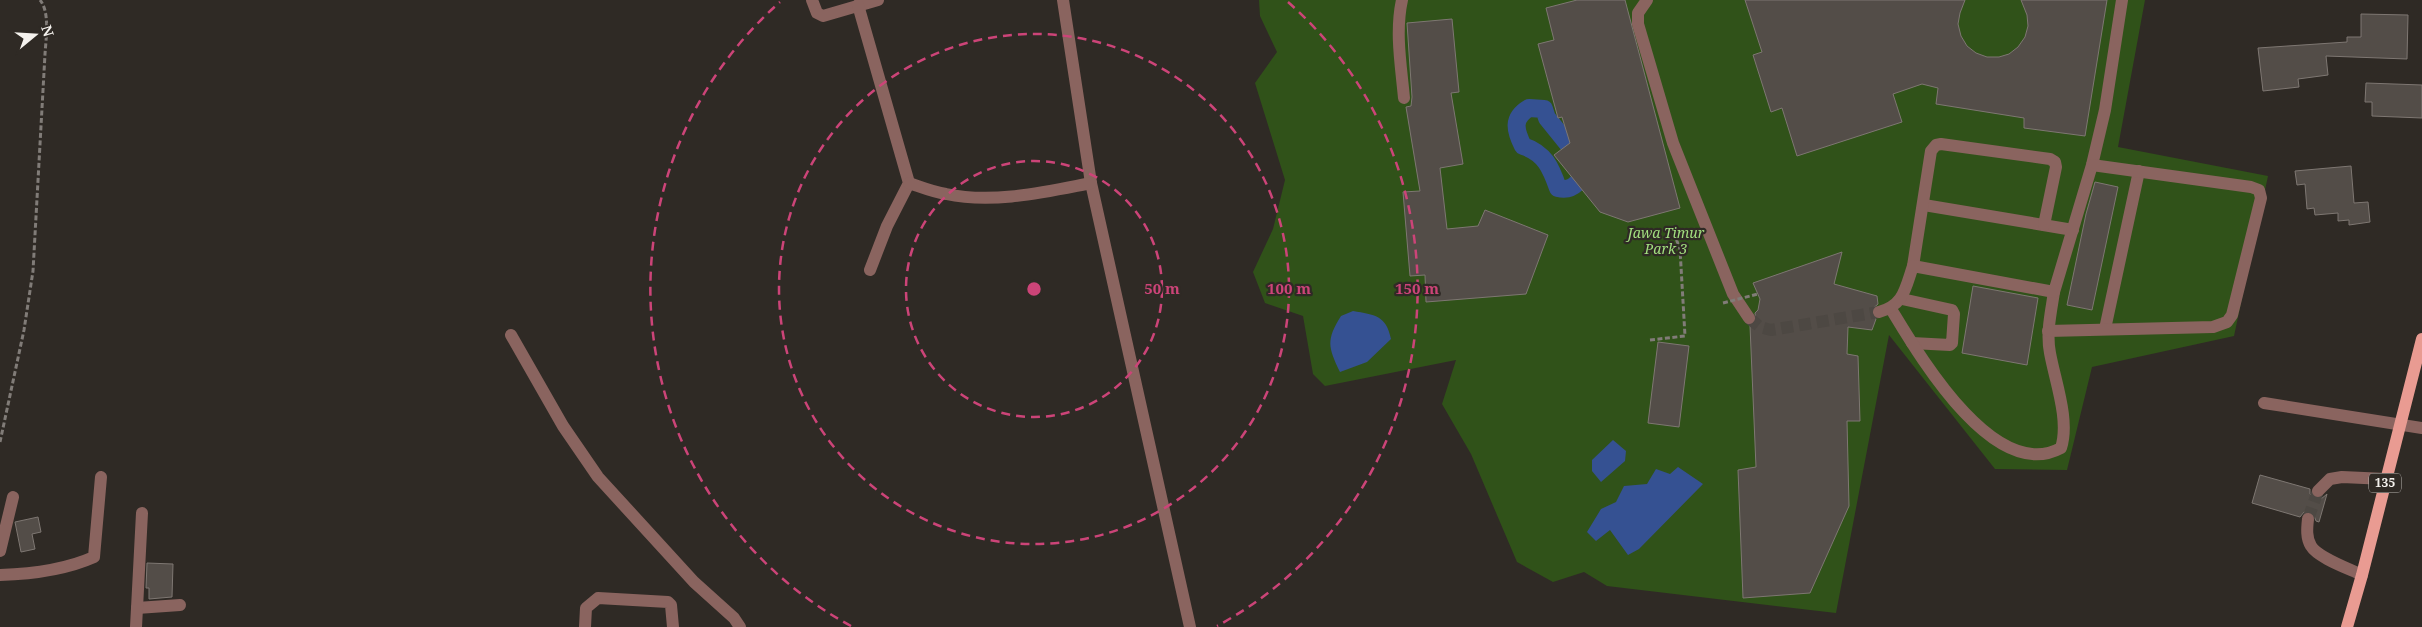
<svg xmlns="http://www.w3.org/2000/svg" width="2422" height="627" font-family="'Noto Serif',serif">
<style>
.green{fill:#305219}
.water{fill:#355192}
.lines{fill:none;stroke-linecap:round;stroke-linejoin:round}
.canal{stroke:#355192;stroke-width:18}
.building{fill:#534d48;stroke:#7e7772}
.minor-tunnel{stroke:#4d4843;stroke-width:12;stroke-dasharray:12 6;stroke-linecap:butt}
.path{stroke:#817c78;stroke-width:3;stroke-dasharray:5 2.5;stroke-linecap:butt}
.minor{stroke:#8a645f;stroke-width:12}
.major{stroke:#e99b92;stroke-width:12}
.path-bridge{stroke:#817c78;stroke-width:3;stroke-dasharray:5 2.5;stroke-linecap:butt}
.ring{fill:none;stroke:#cc4478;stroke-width:2.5;stroke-dasharray:9 6}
.labels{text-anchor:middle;stroke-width:4.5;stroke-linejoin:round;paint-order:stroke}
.shield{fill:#2f2a25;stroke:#bab6b2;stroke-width:1}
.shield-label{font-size:12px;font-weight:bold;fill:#f5f2ee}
.park-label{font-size:14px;font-style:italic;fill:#a2df7f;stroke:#2f2a25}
.centre{fill:#cc4478;stroke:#2f2a25;stroke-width:2.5}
.ring-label{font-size:15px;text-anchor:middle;font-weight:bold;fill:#cc4478;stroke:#2f2a25;stroke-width:4.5;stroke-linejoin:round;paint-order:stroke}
</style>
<rect width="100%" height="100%" fill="#2f2a25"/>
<polygon class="green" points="1259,0 2145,0 2118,147 2268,176 2234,336 2092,367 2067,470 1995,469 1889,335 1836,613 1607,586 1584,572 1553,582 1517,562 1471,454 1442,404 1456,360 1325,386 1313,374 1303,316 1265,303 1253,272 1273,229 1285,180 1255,83 1277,52 1260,16"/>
<g class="water">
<path d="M 1353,311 C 1375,315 1386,315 1391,339 L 1367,362 L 1340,372 C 1328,347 1326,340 1341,316 Z"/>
<polygon points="1613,440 1626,451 1625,461 1601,482 1592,471 1592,460"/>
<polygon points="1678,467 1703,484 1639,549 1628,555 1610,530 1596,541 1587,532 1601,509 1616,502 1624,486 1647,484 1656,469 1670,474"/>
</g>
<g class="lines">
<path class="canal" d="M 1568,144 L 1547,118 L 1544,109 L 1529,108 C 1512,118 1515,130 1523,146 C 1545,153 1551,168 1558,188 C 1566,190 1571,189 1577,183"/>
</g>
<g class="building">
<polygon points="1577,0 1625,0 1680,208 1628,222 1600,212 1554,155 1570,143 1562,117 1558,118 1538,44 1554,40 1546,8"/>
<polygon points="1745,0 1965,0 1960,13 1958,24 1961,36 1967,46 1976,53 1987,57 1999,57 2009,54 2018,47 2025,37 2028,26 2027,15 2021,0 2107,0 2085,136 2024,128 2024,118 1936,104 1938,88 1922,84 1893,94 1902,122 1797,156 1782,108 1771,112 1753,55 1762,52"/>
<polygon points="2361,14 2408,15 2407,59 2326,56 2328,75 2298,79 2299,87 2263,91 2258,48 2347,42 2347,37 2361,37"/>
<polygon points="1452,19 1459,92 1451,93 1463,164 1440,168 1447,229 1478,226 1485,210 1548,235 1526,294 1426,302 1425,275 1410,276 1403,192 1420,191 1406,107 1411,106 1412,97 1407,23"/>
<polygon points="2366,83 2422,85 2422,118 2372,116 2372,102 2365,102"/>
<polygon points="2351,166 2354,203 2368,202 2370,222 2349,225 2349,220 2338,221 2338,213 2315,215 2314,208 2307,209 2305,184 2297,185 2295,171"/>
<polygon points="2095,182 2118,187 2092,310 2067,305 2086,214"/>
<polygon points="1842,252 1834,284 1877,296 1878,304 1871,310 1872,315 1876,319 1872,330 1848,327 1847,354 1858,356 1860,421 1847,421 1849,506 1810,593 1743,598 1738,470 1756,467 1750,326 1756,321 1755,313 1758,310 1760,299 1753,283"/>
<polygon points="1973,286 2038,298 2027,365 1962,353"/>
<polygon points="1658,342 1689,346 1679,427 1648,423"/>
<polygon points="2260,475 2310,489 2310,494 2315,499 2321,499 2327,494 2319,522 2316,521 2313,513 2309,511 2304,512 2300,517 2252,503"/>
<polygon points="38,517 41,532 32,534 35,549 21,552 15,522"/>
<polygon points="147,563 173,564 172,597 149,599 149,588 146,588"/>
</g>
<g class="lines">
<g class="minor-tunnel">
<polyline points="1749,318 1760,327 1771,330 1879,312"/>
<polyline points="2308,519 2318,491"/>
</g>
<g class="path">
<polyline points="1650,340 1685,336 1680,249 1675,236 1690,232 1693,239"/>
<path d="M 0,442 L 24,330 L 33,271 L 45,54 C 46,38 50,12 40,0"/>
</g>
<g class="minor">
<polyline points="812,0 817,13 823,16 878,0"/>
<polyline points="1063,0 1091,183 1190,627"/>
<path d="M 1402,0 C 1395,32 1401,65 1404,98"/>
<polyline points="1647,0 1638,13 1638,24 1673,143 1733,294 1749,318"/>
<polyline points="858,5 909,183 887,226 870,270"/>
<path d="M 909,183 C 921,187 933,192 946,194 C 994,204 1044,192 1091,183"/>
<polyline points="1924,205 2073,230"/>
<polyline points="1913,266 1931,151 1936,145 1941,144 2050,159 2055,162 2056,167 2044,225"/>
<polyline points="1902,299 1952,310 1954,314 1952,343 1950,345 1912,343"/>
<path d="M 1891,309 C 1919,355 1994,484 2061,448 C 2070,420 2055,381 2050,353 C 2046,333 2051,312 2054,292"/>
<path d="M 1879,312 C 1904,305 1905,289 1913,266 L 2054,292 L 2092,165 L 2105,110 L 2122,0"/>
<polyline points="2105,329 2139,171"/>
<polyline points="2048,331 2213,327 2227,322 2232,315 2261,198 2259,190 2251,187 2092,165"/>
<polyline points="511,335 563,426 598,477 694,582 734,618 740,627"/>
<polyline points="2264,403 2422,428"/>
<polyline points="2318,491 2330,479 2342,477 2386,479"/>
<path d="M 2308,519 C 2307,528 2306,538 2311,546 C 2318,558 2350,569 2362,575"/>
<polyline points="0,551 13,497"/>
<path d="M 0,575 C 32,574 65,570 94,557 L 101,477"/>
<polyline points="137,608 180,605"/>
<polyline points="136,627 142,513"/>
<polyline points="585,627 586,608 598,598 668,602 671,605 673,627"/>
</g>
<polyline class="major" points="2347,627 2362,575 2422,339"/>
<polyline class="path-bridge" points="1723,303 1758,294"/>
</g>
<g class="ring">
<circle cx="1034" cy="289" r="128"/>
<circle cx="1034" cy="289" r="255"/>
<path d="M851 626A383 383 0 0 1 780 2M1288 2A383 383 0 0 1 1217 626"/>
</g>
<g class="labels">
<rect class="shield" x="2369" y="473.5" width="32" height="19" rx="4"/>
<g class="shield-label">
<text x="2385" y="487">135</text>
</g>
<g class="park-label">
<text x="1666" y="238">Jawa Timur<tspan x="1666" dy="16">Park 3</tspan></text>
</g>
</g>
<circle cx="1034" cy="289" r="8" class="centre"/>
<g class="ring-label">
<text x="1162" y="294">50 m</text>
<text x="1289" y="294">100 m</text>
<text x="1417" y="294">150 m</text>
</g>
<g transform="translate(35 35) rotate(72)" stroke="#2f2a25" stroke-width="4" paint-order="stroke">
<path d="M0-4L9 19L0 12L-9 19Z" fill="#f5f2ee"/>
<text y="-8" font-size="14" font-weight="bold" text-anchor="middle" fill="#f5f2ee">N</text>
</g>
</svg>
